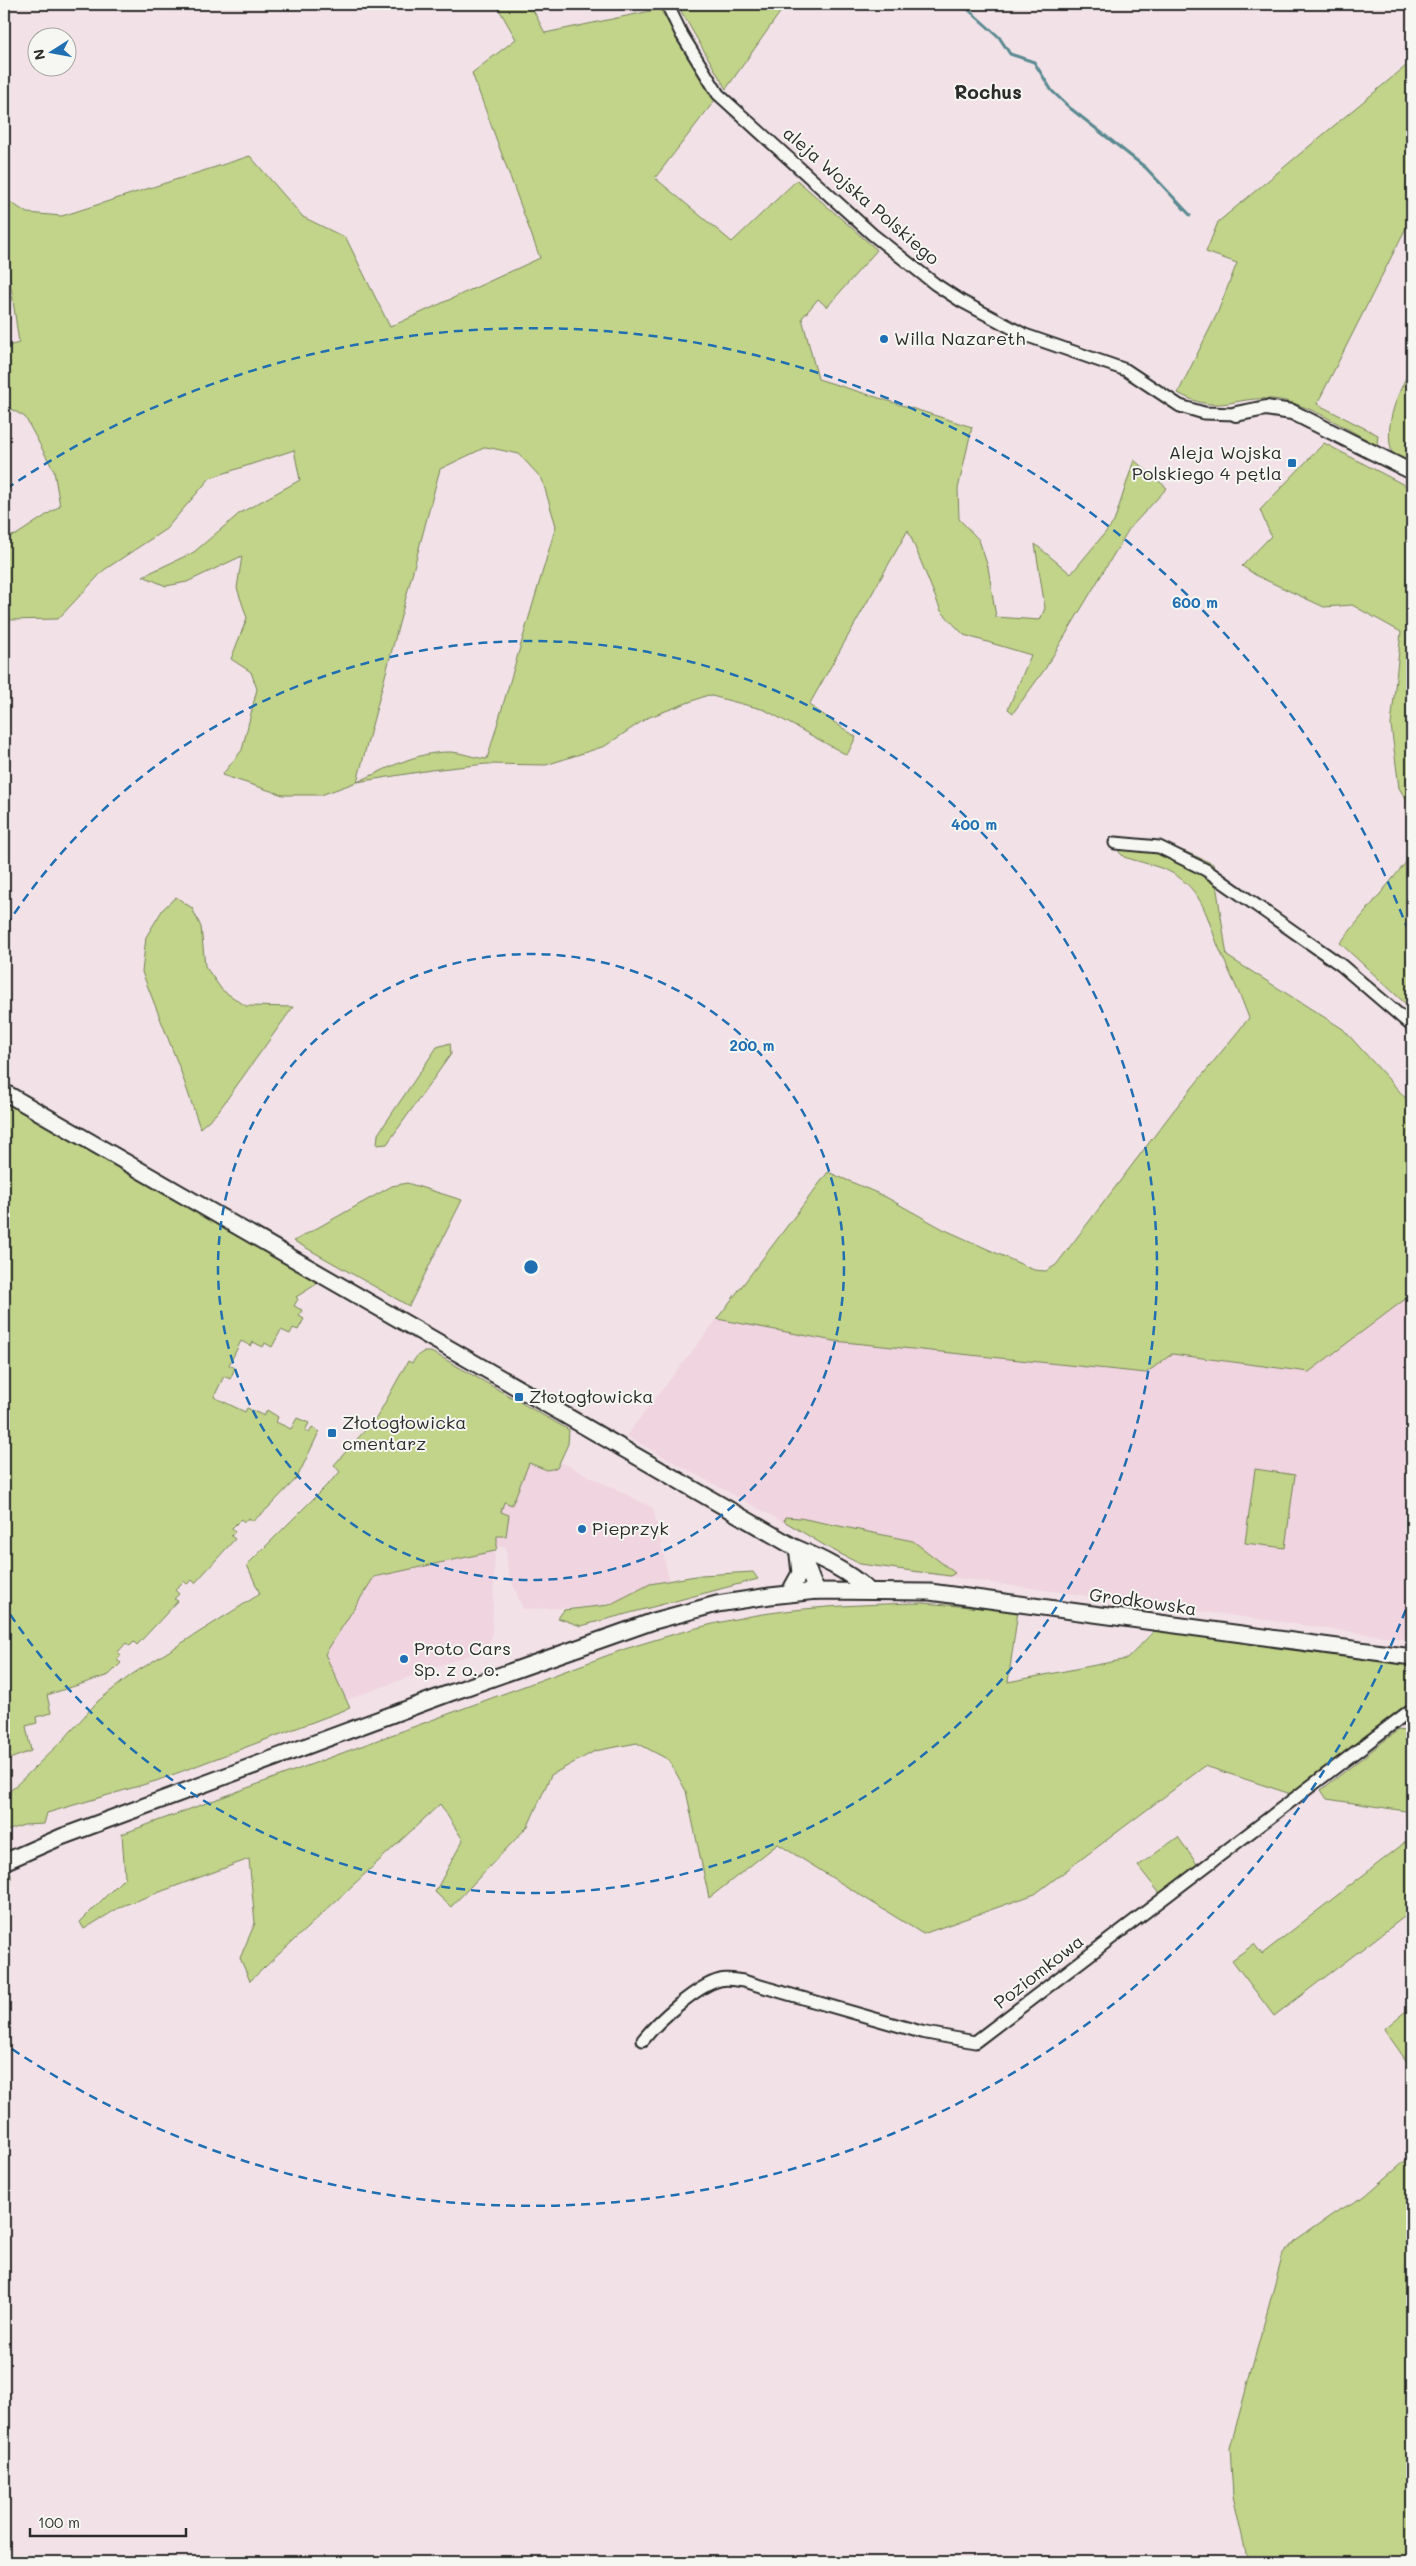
<svg xmlns="http://www.w3.org/2000/svg" width="1416" height="2566" font-family="Mali,sans-serif">
<style>
.built{fill:#f0d4df}
.green{fill:#c1d489;stroke:#76805a;fill-rule:evenodd}
.lines{fill:none;stroke-linecap:round;stroke-linejoin:round}
.stream{stroke:#598990;stroke-width:3}
.minor-casing{stroke:#2b2b2b;stroke-width:15}
.tertiary-casing{stroke:#2b2b2b;stroke-width:18}
.secondary-casing{stroke:#2b2b2b;stroke-width:19}
.minor{stroke:#f6f6f2;stroke-width:11}
.tertiary{stroke:#f6f6f2;stroke-width:14}
.secondary{stroke:#f6f6f2;stroke-width:15}
.ring{fill:none;stroke:#1f6fb2;stroke-width:2.5;stroke-dasharray:9 6}
.poi-dot{fill:#1f6fb2;stroke:#f6f6f2;stroke-width:2}
.labels{text-anchor:middle;stroke-width:4;stroke-linejoin:round;paint-order:stroke}
.street-label{font-size:18px;fill:#2b2b2b;stroke:#f6f6f2}
.poi-label{font-size:18px;fill:#2b2b2b;stroke:#f6f6f2;text-anchor:start}
.neighbourhood-label{font-size:19px;font-weight:bold;fill:#2b2b2b;stroke:#f6f6f2}
.centre{fill:#1f6fb2;stroke:#f6f6f2;stroke-width:2.5}
.ring-label{font-size:15px;text-anchor:middle;font-weight:bold;fill:#1f6fb2;stroke:#f6f6f2;stroke-width:4;stroke-linejoin:round;paint-order:stroke}
</style>
<rect width="100%" height="100%" fill="#f2e2e7"/>
<filter id="ink" filterUnits="userSpaceOnUse"><feTurbulence type="fractalNoise" baseFrequency=".02" numOctaves="2"/><feDisplacementMap in="SourceGraphic" scale="10" xChannelSelector="R" yChannelSelector="G"/><feConvolveMatrix kernelMatrix="1 2 1 2 8 2 1 2 1" color-interpolation-filters="sRGB"/></filter>
<g filter="url(#ink)">
<g class="built">
<polygon points="1412,1294 1412,1640 876,1567 845,1556 626,1436 717,1319 834,1341 1172,1354 1309,1372"/>
<polygon points="561,1462 653,1508 669,1580 649,1585 618,1601 594,1607 523,1609 508,1572 506,1547 497,1547 497,1536 506,1536 509,1515 501,1512 504,1502 512,1504 528,1463 547,1470 557,1468"/>
<polygon points="495,1551 492,1636 486,1649 346,1700 325,1654 374,1577"/>
</g>
<g class="green">
<path d="M 496,4 L 530,4 L 545,33 L 660,9 L 715,100 L 655,178 L 732,242 L 797,180 L 877,250 L 827,307 L 818,299 L 802,318 L 818,379 L 972,427 L 958,489 L 959,519 L 979,540 L 988,567 L 996,617 L 1040,620 L 1045,608 L 1035,544 L 1071,574 L 1114,522 L 1134,460 L 1167,488 L 1129,529 L 1045,669 L 1013,713 L 1008,709 L 1031,655 L 964,635 L 941,611 L 908,530 L 809,705 L 856,737 L 847,755 L 765,710 L 708,695 L 647,718 L 605,746 L 546,765 L 486,764 L 431,770 L 357,782 L 321,795 L 283,795 L 222,775 L 242,750 L 257,689 L 251,672 L 231,659 L 247,618 L 237,588 L 242,556 L 187,582 L 166,586 L 143,576 L 194,552 L 240,513 L 300,480 L 294,450 L 210,478 L 166,529 L 104,570 L 58,619 L 4,620 L 4,537 L 16,535 L 60,506 L 54,471 L 25,417 L 4,405 L 4,347 L 19,343 L 10,279 L 4,266 L 4,198 L 27,213 L 62,216 L 250,156 L 303,217 L 346,238 L 390,327 L 540,258 L 472,73 L 516,39 ZM 486,447 L 519,454 L 542,479 L 556,526 L 487,759 C 474,758 461,752 449,752 C 415,752 387,769 357,782 L 440,469 Z"/>
<polygon points="677,4 786,4 726,89"/>
<path d="M 1412,61 L 1412,216 L 1317,404 L 1378,435 L 1377,445 C 1347,430 1306,401 1272,399 C 1232,396 1219,416 1178,393 L 1217,314 L 1237,263 L 1206,252 L 1218,222 Z"/>
<path d="M 1412,365 L 1412,464 L 1392,453 C 1383,423 1399,392 1412,365 Z"/>
<polygon points="1324,443 1412,489 1412,809 1399,788 1391,725 1401,632 1352,605 1324,607 1257,576 1242,566 1271,536 1260,510"/>
<path d="M 1118,847 L 1158,851 L 1177,859 L 1184,851 L 1213,864 L 1227,956 L 1343,1029 L 1412,1105 L 1412,1294 L 1309,1372 L 1172,1354 L 1146,1373 L 834,1341 L 717,1319 L 828,1172 L 884,1196 L 943,1229 L 1034,1270 L 1046,1271 L 1056,1265 L 1174,1110 L 1249,1018 C 1241,996 1231,976 1222,955 C 1207,923 1207,895 1174,874 C 1160,866 1139,862 1124,857 L 1119,852 Z"/>
<polygon points="1412,855 1412,1002 1408,1006 1340,943"/>
<polygon points="176,897 192,908 201,927 205,966 222,990 246,1006 293,1007 217,1113 200,1128 180,1069 142,972 146,937 163,909"/>
<polygon points="450,1043 451,1054 387,1144 377,1145 378,1134 437,1047"/>
<polygon points="4,1100 320,1282 296,1297 298,1299 294,1306 302,1310 299,1316 304,1319 298,1330 293,1328 290,1334 281,1330 272,1347 265,1343 263,1347 253,1342 251,1346 241,1341 229,1365 235,1368 230,1379 224,1376 214,1397 245,1412 247,1408 264,1416 267,1410 278,1417 276,1422 291,1429 297,1418 309,1423 305,1431 309,1433 312,1428 319,1432 297,1478 268,1508 253,1521 249,1518 244,1522 241,1519 232,1528 235,1532 231,1536 235,1539 195,1583 192,1580 187,1584 184,1581 175,1590 179,1594 174,1599 178,1601 137,1645 134,1642 130,1646 126,1643 118,1652 121,1655 117,1660 121,1663 109,1675 47,1695 51,1713 36,1717 37,1723 26,1726 31,1751 4,1761"/>
<polygon points="407,1183 462,1200 409,1306 294,1241 392,1186"/>
<polygon points="423,1352 431,1352 441,1357 569,1430 568,1444 557,1468 547,1470 529,1463 512,1505 504,1502 501,1512 509,1515 506,1536 497,1536 497,1547 495,1551 374,1577 325,1654 350,1708 156,1781 47,1813 44,1824 24,1825 4,1832 4,1797 64,1739 98,1701 131,1675 260,1594 247,1565 340,1472 334,1465 377,1417 408,1361 412,1363 417,1356"/>
<polygon points="1255,1469 1295,1475 1285,1548 1245,1543"/>
<polygon points="785,1517 800,1518 913,1541 955,1573 950,1576 860,1564 827,1547 784,1521"/>
<polygon points="753,1572 758,1579 581,1626 558,1618 564,1610 609,1605 650,1584 701,1575"/>
<path d="M 923,1603 L 1018,1611 L 1008,1682 L 1127,1659 L 1156,1629 L 1412,1664 L 1412,1704 L 1294,1795 L 1205,1766 L 1035,1894 L 923,1934 L 778,1844 L 709,1898 L 686,1791 L 669,1760 L 637,1743 L 595,1751 L 551,1775 L 528,1826 L 451,1907 L 435,1892 L 463,1840 L 440,1804 L 250,1981 L 240,1958 L 255,1923 L 249,1859 L 122,1906 L 84,1929 L 80,1922 L 125,1877 L 122,1834 L 625,1649 C 673,1634 720,1620 770,1613 C 821,1606 871,1604 923,1603 Z"/>
<polygon points="1398,1730 1412,1732 1412,1812 1327,1799 1321,1790"/>
<polygon points="1178,1837 1199,1867 1161,1895 1138,1866"/>
<polygon points="1412,1837 1412,1911 1274,2016 1232,1960 1254,1944 1262,1954"/>
<polygon points="7,1871 11,1874 11,1880 4,1928 4,1874"/>
<polygon points="1412,2006 1412,2069 1384,2029"/>
<polygon points="1412,2155 1412,2562 1248,2562 1233,2496 1230,2448 1283,2254 1297,2239 1336,2212 1365,2196"/>
</g>
<g class="lines">
<polyline class="stream" points="962,4 999,37 1010,54 1034,62 1052,91 1070,108 1146,168 1190,215"/>
<defs>
<g id="minor">
<polyline points="667,4 682,35 718,94 872,234 935,284 961,301 1025,335 1126,370 1180,406 1204,413 1236,414"/>
<polyline points="1115,843 1159,847 1206,870 1341,965 1412,1026"/>
<path d="M 643,2040 C 658,2021 696,1986 720,1980 C 727,1978 736,1980 743,1981 L 921,2032 L 975,2042 L 1412,1709"/>
</g>
<polyline id="tertiary" points="1236,414 1266,408 1292,412 1412,472"/>
<g id="secondary">
<path d="M 4,1092 L 794,1547 C 820,1558 848,1571 868,1590"/>
<path d="M 795,1548 C 808,1561 808,1576 817,1591"/>
<polyline points="789,1593 800,1573 798,1555"/>
<polyline points="4,1862 61,1837 450,1693 654,1621 717,1604 770,1596 817,1591 930,1592 1412,1657"/>
</g>
</defs>
<use href="#minor" class="minor-casing"/>
<use href="#tertiary" class="tertiary-casing"/>
<use href="#secondary" class="secondary-casing"/>
<use href="#minor" class="minor"/>
<use href="#tertiary" class="tertiary"/>
<use href="#secondary" class="secondary"/>
</g>
</g>
<g class="ring">
<circle cx="531" cy="1267" r="313"/>
<path d="M6 926A626 626 0 1 1 6 1608"/>
<path d="M1411 1596A939 939 0 0 1 6 2045M6 489A939 939 0 0 1 1411 938"/>
</g>
<g class="poi-dot">
<circle cx="884" cy="339" r="5"/>
<rect x="1287" y="458" width="10" height="10" rx="2.5"/>
<rect x="514" y="1392" width="10" height="10" rx="2.5"/>
<rect x="327" y="1428" width="10" height="10" rx="2.5"/>
<circle cx="582" cy="1529" r="5"/>
<circle cx="404" cy="1659" r="5"/>
</g>
<g class="labels">
<g class="street-label">
<text transform="translate(861 196) rotate(41)" y="6">aleja Wojska Polskiego</text>
<text transform="translate(1143 1602) rotate(8)" y="6">Grodkowska</text>
<text transform="translate(1039 1972) rotate(-38)" y="6">Poziomkowa</text>
</g>
<g class="poi-label">
<text x="894" y="345">Willa Nazareth</text>
<text x="1282" y="459" text-anchor="end">Aleja Wojska<tspan x="1282" dy="21">Polskiego 4 pętla</tspan></text>
<text x="529" y="1403">Złotogłowicka</text>
<text x="342" y="1429">Złotogłowicka<tspan x="342" dy="21">cmentarz</tspan></text>
<text x="592" y="1535">Pieprzyk</text>
<text x="414" y="1655">Proto Cars<tspan x="414" dy="21">Sp. z o. o.</tspan></text>
</g>
<g class="neighbourhood-label">
<text x="988" y="99">Rochus</text>
</g>
</g>
<circle cx="531" cy="1267" r="8" class="centre"/>
<g class="ring-label">
<text x="1195" y="608">600 m</text>
<text x="974" y="830">400 m</text>
<text x="752" y="1051">200 m</text>
</g>
<rect width="1416" height="2566" fill="none" stroke="#f6f6f2" stroke-width="20"/>
<rect x="10" y="10" width="1396" height="2546" fill="none" stroke="#2b2b2b" stroke-width="2" filter="url(#ink)"/>
<g transform="translate(52 52) rotate(259)"><circle r="24" fill="#f6f6f2" stroke="#a5a5a2"/>
<path d="M0-4L9 19L0 12L-9 19Z" fill="#1f6fb2"/>
<text y="-8" font-size="14" font-weight="bold" text-anchor="middle" fill="#2b2b2b">N</text>
</g>
<path d="M30 2528v8h156v-8" fill="none" stroke="#2b2b2b" stroke-width="2.5"/>
<text x="38" y="2528" font-size="15" fill="#2b2b2b" stroke="#f6f6f2" stroke-width="4" paint-order="stroke">100 m</text>
</svg>
